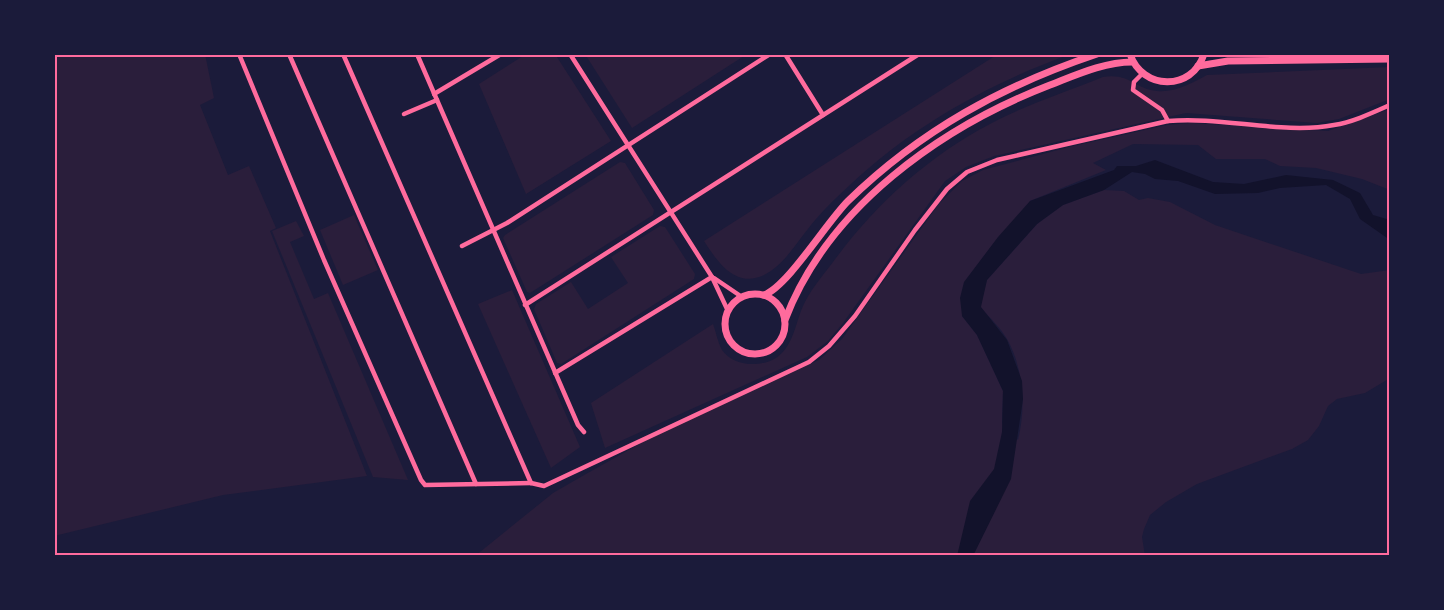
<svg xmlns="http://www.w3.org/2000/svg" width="1444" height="610" font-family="Signika,sans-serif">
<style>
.green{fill:#2a1e3b}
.water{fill:#12122b}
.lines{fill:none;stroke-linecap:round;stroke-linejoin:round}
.minor{stroke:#ff6b9d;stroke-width:4.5}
.secondary{stroke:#ff6b9d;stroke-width:7}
.neatline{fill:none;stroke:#ff6b9d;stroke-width:2}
</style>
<rect width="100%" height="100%" fill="#1b1b3a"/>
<g class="green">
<polygon points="54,54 205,54 214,98 200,105 228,175 249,166 276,228 270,231 367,476 223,495 54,536"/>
<polygon points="526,54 555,54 611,141 526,194 479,84"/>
<polygon points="585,54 747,54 632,128"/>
<path d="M 998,54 L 1071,54 C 992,82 914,125 852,183 C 838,196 823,210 811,225 C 797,242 784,265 764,275 C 735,289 717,261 704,241 Z"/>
<path d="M 1390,67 L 1390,99 L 1339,119 L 1317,123 L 1186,113 L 994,156 L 966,167 L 945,181 L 843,323 L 828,341 L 807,357 L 605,448 L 591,403 L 713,324 C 716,332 718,343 722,350 C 733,366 760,368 776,358 C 795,345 795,321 805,302 C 813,286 826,272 836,258 C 877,203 929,156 990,124 C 1025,105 1066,92 1103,77 C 1131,73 1134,89 1157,91 C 1174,93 1193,83 1207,75 Z"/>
<path d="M 1390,109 L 1390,190 L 1362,179 L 1316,168 L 1280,166 L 1265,159 L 1216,159 L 1198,145 L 1133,144 L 1093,163 L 1106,170 L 1030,201 L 962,316 L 977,335 L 1003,391 L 1002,423 L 1018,440 C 1026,408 1024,369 1007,339 C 1001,328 989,317 980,307 L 987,280 L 1037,224 L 1063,205 L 1104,190 L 1124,191 L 1139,200 L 1148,198 L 1170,202 L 1215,225 L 1361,274 L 1390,270 L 1390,378 L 1365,393 L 1337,399 L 1328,406 L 1319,426 L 1308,440 L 1292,449 L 1197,484 L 1166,502 L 1150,515 L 1144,529 L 1142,537 L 1145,556 L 475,556 L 553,493 L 586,474 L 652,437 L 819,360 L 842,339 L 938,205 L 962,181 L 983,170 L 1069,147 L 1167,125 L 1190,123 L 1328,131 Z"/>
<polygon points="620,162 625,163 654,210 653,215 530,293 527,292 503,238 505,235"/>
<polygon points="354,215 378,270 343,285 320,230"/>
<polygon points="296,221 304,236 290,242 314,299 328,293 408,480 373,477 272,231"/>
<polygon points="660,226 665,227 695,274 694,279 561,364 557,363 534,309 536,304 571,282 588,309 628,283 611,257"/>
<polygon points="512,290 580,447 551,468 478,304"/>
</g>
<polygon class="water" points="1155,160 1213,182 1244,184 1286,175 1333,180 1360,193 1373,215 1390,220 1390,240 1360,219 1350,199 1326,185 1280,188 1258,193 1215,194 1178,181 1155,179 1145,174 1132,172 1104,190 1063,205 1037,224 987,280 981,307 1007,340 1022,381 1023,399 1011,479 973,556 957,556 970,501 994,469 1002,432 1003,391 977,335 962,316 960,298 964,282 998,237 1030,201 1114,170 1117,166 1136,166"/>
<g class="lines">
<g class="minor">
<polyline points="239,54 324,260 421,480 425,485 531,483"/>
<polyline points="289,54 476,484"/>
<polyline points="343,54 531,483"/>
<polyline points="417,54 578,425 584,432"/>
<polyline points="570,54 712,277 728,311"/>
<polyline points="785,54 823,115"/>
<polyline points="1142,74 1134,82 1133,90 1162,110 1168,121"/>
<polyline points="434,94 501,54"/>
<polyline points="404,114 437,100"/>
<polyline points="462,246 507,223 770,54"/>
<polyline points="714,278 742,297"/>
<polyline points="525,305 919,54"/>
<polyline points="555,373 712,277"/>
<path d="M 531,483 L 544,486 L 809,362 L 829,346 L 855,316 L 915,230 L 947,189 L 967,172 L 997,160 L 1168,121 C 1222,116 1283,135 1334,125 C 1353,122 1372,113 1390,105"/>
</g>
<g class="secondary">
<path d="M 1130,54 C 1142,90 1192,92 1204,54"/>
<polyline points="1198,66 1228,61 1390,59"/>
<circle cx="755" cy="324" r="30"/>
<path d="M 764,295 C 788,286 826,223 848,201 C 921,130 1002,86 1097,54"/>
<path d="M 785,320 C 828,207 941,127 1050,85 C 1076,75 1104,62 1132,62"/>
</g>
</g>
<rect width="1444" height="610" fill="none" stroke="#1b1b3a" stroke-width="111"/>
<rect x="56" y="56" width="1332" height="498" class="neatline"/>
</svg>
